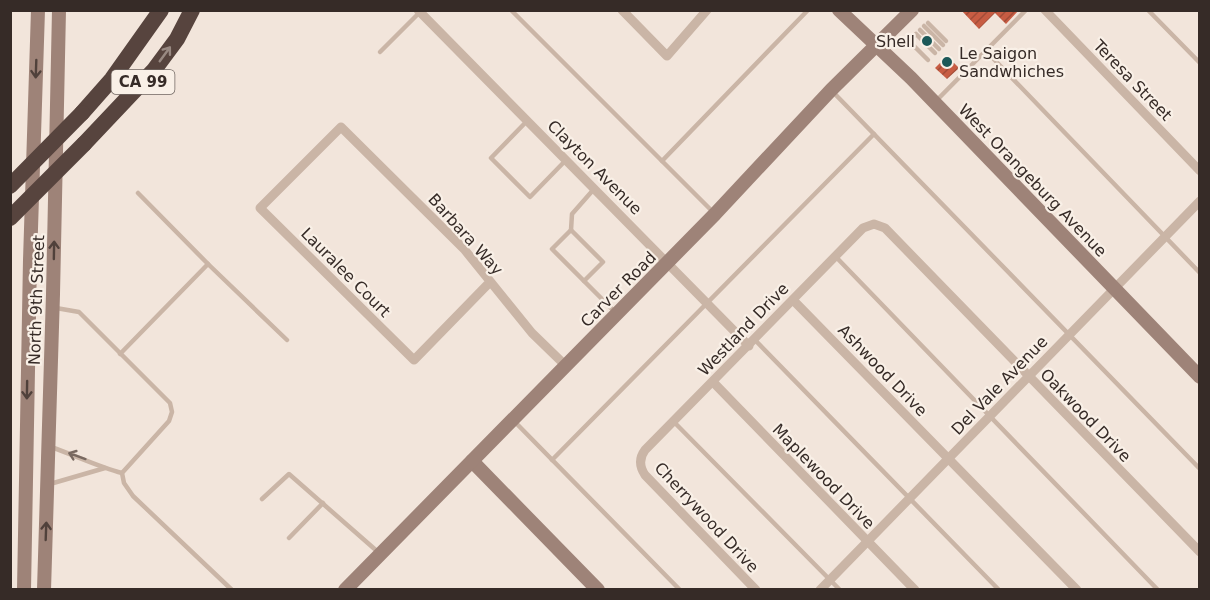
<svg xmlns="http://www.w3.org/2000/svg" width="1210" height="600" font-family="'DejaVu Sans',sans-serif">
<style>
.building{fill:url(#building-hatch)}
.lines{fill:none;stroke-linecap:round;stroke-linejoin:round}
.lane{stroke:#cab5a6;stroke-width:4.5}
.street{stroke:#cab5a6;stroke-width:9}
.secondary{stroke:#9e8378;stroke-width:14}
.highway{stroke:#57443e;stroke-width:16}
.highway-bridge{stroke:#57443e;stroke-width:16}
.oneway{stroke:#988982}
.oneway2{stroke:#50413b}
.oneway3{stroke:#796960}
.poi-dot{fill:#1c5858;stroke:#f9f0e7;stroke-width:2}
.labels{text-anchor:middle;stroke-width:4.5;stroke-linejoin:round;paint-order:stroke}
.shield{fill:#f9f0e7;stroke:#706661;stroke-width:1.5}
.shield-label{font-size:15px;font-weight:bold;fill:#362b27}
.poi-label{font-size:16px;fill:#362b27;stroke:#f9f0e7;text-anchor:end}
.street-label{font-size:16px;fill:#362b27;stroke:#f9f0e7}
</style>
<defs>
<pattern id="building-hatch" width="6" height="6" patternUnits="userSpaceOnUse" patternTransform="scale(1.5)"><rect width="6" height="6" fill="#c75c43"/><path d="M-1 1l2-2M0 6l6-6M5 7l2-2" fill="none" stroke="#a24c38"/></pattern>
</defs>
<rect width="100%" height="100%" fill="#f2e5db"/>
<g class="building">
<polygon points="961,10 1019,10 1006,24 995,13 979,29"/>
<polygon points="947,56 959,68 947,79 935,68"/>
</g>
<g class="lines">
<g class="lane">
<polyline points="511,10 713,212"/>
<polyline points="1148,10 1200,63"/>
<polyline points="928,23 946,41"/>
<polyline points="924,26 943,45"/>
<polyline points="920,30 939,49"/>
<polyline points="986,51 1200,273"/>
<polyline points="380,52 420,12"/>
<polyline points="928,60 909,41 916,34 935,53"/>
<polyline points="833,92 1200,469"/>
<polyline points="936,101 1026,10"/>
<polyline points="527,121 491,158 530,197 566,160"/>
<polyline points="662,161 808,10"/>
<polyline points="594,189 572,214 571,230 552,249 615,312"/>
<polyline points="138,193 208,264"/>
<polyline points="571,230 603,262 584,281"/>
<polyline points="836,257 1158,590"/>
<polyline points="56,308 79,312 170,403 172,412 169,421 122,473 124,483 133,496 232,590"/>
<polyline points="755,340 999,590"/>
<polyline points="120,354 208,264 287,340"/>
<polyline points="515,422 680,590"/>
<polyline points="674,422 840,590"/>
<path d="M 51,447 C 74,455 99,467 122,473"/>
<polyline points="552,460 874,134"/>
<polyline points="50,484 105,468"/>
<polyline points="262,499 289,474 378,552"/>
<polyline points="289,538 323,503"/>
</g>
<g class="street">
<polyline points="418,10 749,346"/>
<polyline points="622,10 667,56 707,10"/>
<polyline points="1045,10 1200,171"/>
<polyline points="490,282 414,360 260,208 341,127 464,249 532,333 566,366"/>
<polyline points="793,300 1077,590"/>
<polyline points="713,382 915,590"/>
<path d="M 756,590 L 645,475 C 639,466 639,458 645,450 L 863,228 L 874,224 L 885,228 L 1200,552"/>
<polyline points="820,590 1200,201"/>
</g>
<g class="secondary">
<polyline points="839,10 911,78 1200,377"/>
<polyline points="472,461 598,590"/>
<polyline points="24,590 30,260 38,10"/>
<polyline points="44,590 53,294 59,10"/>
<polyline points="345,590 715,214 831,90 912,10"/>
</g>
<g class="highway">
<polyline points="82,113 112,79 161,10"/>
<polyline points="84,144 154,70 177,39 192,10"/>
</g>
<g class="highway-bridge">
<polyline points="10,186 82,113"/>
<polyline points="10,218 84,144"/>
</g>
</g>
<defs><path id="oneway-shaft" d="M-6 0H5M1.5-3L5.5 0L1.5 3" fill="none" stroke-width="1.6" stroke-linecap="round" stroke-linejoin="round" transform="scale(1.5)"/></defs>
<use class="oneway" href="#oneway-shaft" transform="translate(165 54) rotate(-54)"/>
<g class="oneway2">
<use href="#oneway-shaft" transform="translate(36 69) rotate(92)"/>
<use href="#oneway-shaft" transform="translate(54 250) rotate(-89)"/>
<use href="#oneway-shaft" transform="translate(27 390) rotate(91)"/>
<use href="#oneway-shaft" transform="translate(46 531) rotate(-88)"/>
</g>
<use class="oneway3" href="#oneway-shaft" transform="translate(77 456) rotate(-160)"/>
<g class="poi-dot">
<circle cx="927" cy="41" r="6"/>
<circle cx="947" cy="62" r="6"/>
</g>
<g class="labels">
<rect class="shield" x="111.5" y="70" width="63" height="24" rx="4.5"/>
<g class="shield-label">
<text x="143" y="87">CA 99</text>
</g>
<g class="poi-label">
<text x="915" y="47">Shell</text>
<text x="959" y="59" text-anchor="start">Le Saigon<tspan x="959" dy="18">Sandwhiches</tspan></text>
</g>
<g class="street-label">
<text transform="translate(1133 80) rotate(46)" y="6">Teresa Street</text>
<text transform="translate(595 167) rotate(45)" y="6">Clayton Avenue</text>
<text transform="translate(1033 180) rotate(46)" y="6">West Orangeburg Avenue</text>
<text transform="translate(466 234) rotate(48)" y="6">Barbara Way</text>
<text transform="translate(346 272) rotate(45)" y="6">Lauralee Court</text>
<text transform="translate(618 289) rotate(-45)" y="6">Carver Road</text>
<text transform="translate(36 300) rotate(-88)" y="6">North 9th Street</text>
<text transform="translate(743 329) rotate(-46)" y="6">Westland Drive</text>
<text transform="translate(883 370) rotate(46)" y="6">Ashwood Drive</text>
<text transform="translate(999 385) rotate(-46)" y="6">Del Vale Avenue</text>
<text transform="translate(1086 415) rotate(46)" y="6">Oakwood Drive</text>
<text transform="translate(824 476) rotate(46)" y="6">Maplewood Drive</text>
<text transform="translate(707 517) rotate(47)" y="6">Cherrywood Drive</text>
</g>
</g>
<rect width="1210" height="600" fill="none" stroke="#362b27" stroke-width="24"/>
</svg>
